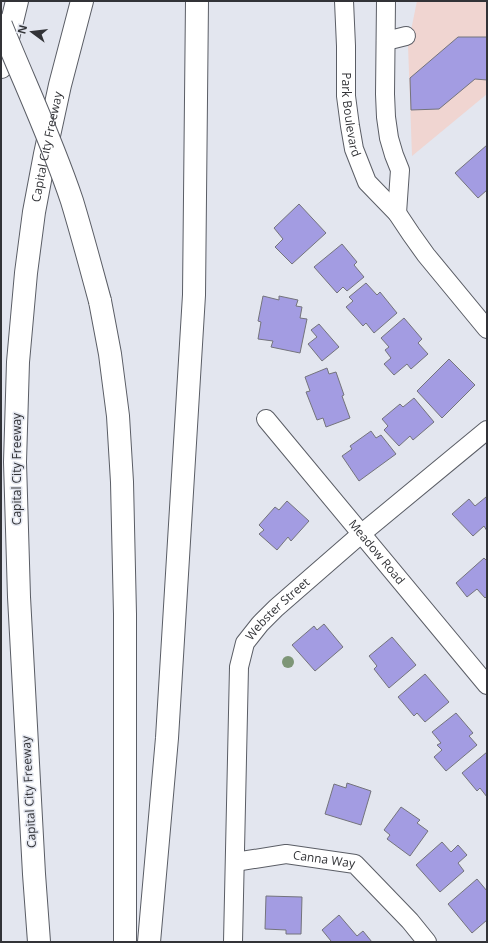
<svg xmlns="http://www.w3.org/2000/svg" width="488" height="943" font-family="'Open Sans',sans-serif">
<style>
.commercial{fill:#f0d5d1}
.building{fill:#a39ce2;stroke:#74747c}
.lines{fill:none;stroke-linecap:round;stroke-linejoin:round}
.minor-casing{stroke:#5a5d65;stroke-width:20}
.highway-casing{stroke:#5a5d65;stroke-width:24}
.minor{stroke:#fff;stroke-width:18}
.highway{stroke:#fff;stroke-width:22}
.highway-bridge-casing{stroke:#5a5d65;stroke-width:24;stroke-linecap:butt}
.highway-bridge{stroke:#fff;stroke-width:22}
.tree{fill:#7e9677}
.labels{text-anchor:middle;stroke-width:3;stroke-linejoin:round;paint-order:stroke}
.street-label{font-size:12px;fill:#323337;stroke:#e3e6ef}
</style>
<rect width="100%" height="100%" fill="#e3e6ef"/>
<polygon class="commercial" points="417,1 487,1 487,94 412,156 408,45"/>
<g class="building">
<polygon points="458,37 487,37 487,80 475,79 439,109 411,110 410,78"/>
<polygon points="487,145 487,190 478,198 455,173"/>
<polygon points="299,204 326,233 292,264 275,247 283,239 274,228"/>
<polygon points="342,244 357,262 354,265 364,277 347,291 343,287 337,293 314,267"/>
<polygon points="366,283 377,295 380,292 397,313 374,333 366,323 363,326 346,307 353,301 349,297"/>
<polygon points="263,296 279,300 279,296 298,300 296,306 302,307 300,318 307,319 300,353 271,347 273,341 258,339 261,322 258,321"/>
<polygon points="404,318 422,339 418,343 428,354 411,369 407,364 394,375 384,364 391,358 385,350 389,347 381,338"/>
<polygon points="319,324 339,347 322,361 308,344 317,337 311,330"/>
<polygon points="449,359 475,385 442,418 417,391"/>
<polygon points="327,368 329,374 336,372 344,395 342,396 350,418 326,427 323,418 317,420 306,392 310,391 305,377"/>
<polygon points="414,398 434,422 413,440 410,436 399,446 384,430 388,426 382,419 400,404 403,407"/>
<polygon points="371,431 376,438 381,435 396,454 359,481 342,456 352,449 350,446"/>
<polygon points="486,497 487,498 487,531 484,526 473,536 452,514 469,499 475,506"/>
<polygon points="287,501 309,521 291,541 288,537 277,550 259,534 264,530 259,525 275,507 279,510"/>
<polygon points="484,558 487,561 487,596 485,598 477,589 467,597 456,583"/>
<polygon points="324,624 343,647 315,671 292,645 314,626 317,630"/>
<polygon points="392,637 416,665 389,688 374,669 377,666 369,656"/>
<polygon points="425,674 449,702 425,722 417,713 414,716 398,697"/>
<polygon points="456,713 473,733 469,736 477,745 446,771 434,757 442,750 437,745 441,743 432,732"/>
<polygon points="487,752 487,797 480,788 477,791 462,773"/>
<polygon points="347,783 371,791 361,825 325,814 334,784 346,788"/>
<polygon points="401,807 420,820 417,823 428,831 410,856 387,839 390,835 384,830"/>
<polygon points="442,842 451,852 458,845 467,855 458,863 464,871 440,892 416,865"/>
<polygon points="477,879 487,891 487,920 472,933 448,904"/>
<polygon points="266,896 302,897 301,934 286,934 286,930 265,929"/>
<polygon points="339,915 357,936 363,931 372,942 330,942 331,941 322,930"/>
</g>
<g class="lines">
<defs>
<g id="minor">
<path id="s1" d="M 344,1 L 346,46 L 346,96 L 350,126 L 354,149 L 367,182 L 397,213 L 411,234 L 426,255 L 487,329"/>
<polyline points="386,1 385,94 386,117 389,138 394,155 400,170 397,213"/>
<polyline points="386,41 406,36"/>
<path id="s2" d="M 266,419 L 487,685"/>
<path id="s3" d="M 235,862 L 286,854 L 355,864 L 410,921 L 427,942"/>
<path id="s4" d="M 233,942 L 239,667 L 245,643 L 260,624 L 276,608 L 361,534 L 487,430"/>
</g>
<g id="highway">
<polyline points="1,67 17,1"/>
<polyline points="100,301 110,354 118,416 122,482 125,614 125,942"/>
<path id="s5" d="M 39,942 L 34,874 L 19,597 L 15,462 L 18,362 L 26,273 L 34,212 L 45,154 L 60,85 L 82,1"/>
<polyline points="149,942 167,738 194,295 197,1"/>
</g>
</defs>
<use href="#minor" class="minor-casing"/>
<use href="#highway" class="highway-casing"/>
<use href="#minor" class="minor"/>
<use href="#highway" class="highway"/>
<defs>
<path id="highway-bridge" d="M 1,25 C 25,84 52,141 72,201 C 82,234 91,268 100,301"/>
</defs>
<use href="#highway-bridge" class="highway-bridge-casing"/>
<use href="#highway-bridge" class="highway-bridge"/>
</g>
<circle class="tree" cx="288" cy="662" r="6"/>
<g class="labels">
<g class="street-label">
<text dy="4" stroke="none"><textPath href="#s1" startOffset="114">Park Boulevard</textPath></text>
<text dy="4" stroke="none"><textPath href="#s5" startOffset="798">Capital City Freeway</textPath></text>
<text transform="translate(17 469) rotate(-90)" y="4">Capital City Freeway</text>
<text dy="4" stroke="none"><textPath href="#s2" startOffset="173">Meadow Road</textPath></text>
<text dy="4" stroke="none"><textPath href="#s4" startOffset="347">Webster Street</textPath></text>
<text transform="translate(29 792) rotate(-93)" y="4">Capital City Freeway</text>
<text dy="4" stroke="none"><textPath href="#s3" startOffset="90">Canna Way</textPath></text>
</g>
</g>
<rect width="488" height="943" fill="none" stroke="#323337" stroke-width="4"/>
<g transform="translate(32 32) rotate(285)" stroke="#e3e6ef" stroke-width="3" paint-order="stroke">
<path d="M0-3L7 15L0 10L-7 15Z" fill="#323337"/>
<text y="-6" font-size="11" font-weight="bold" text-anchor="middle" fill="#323337">N</text>
</g>
</svg>
